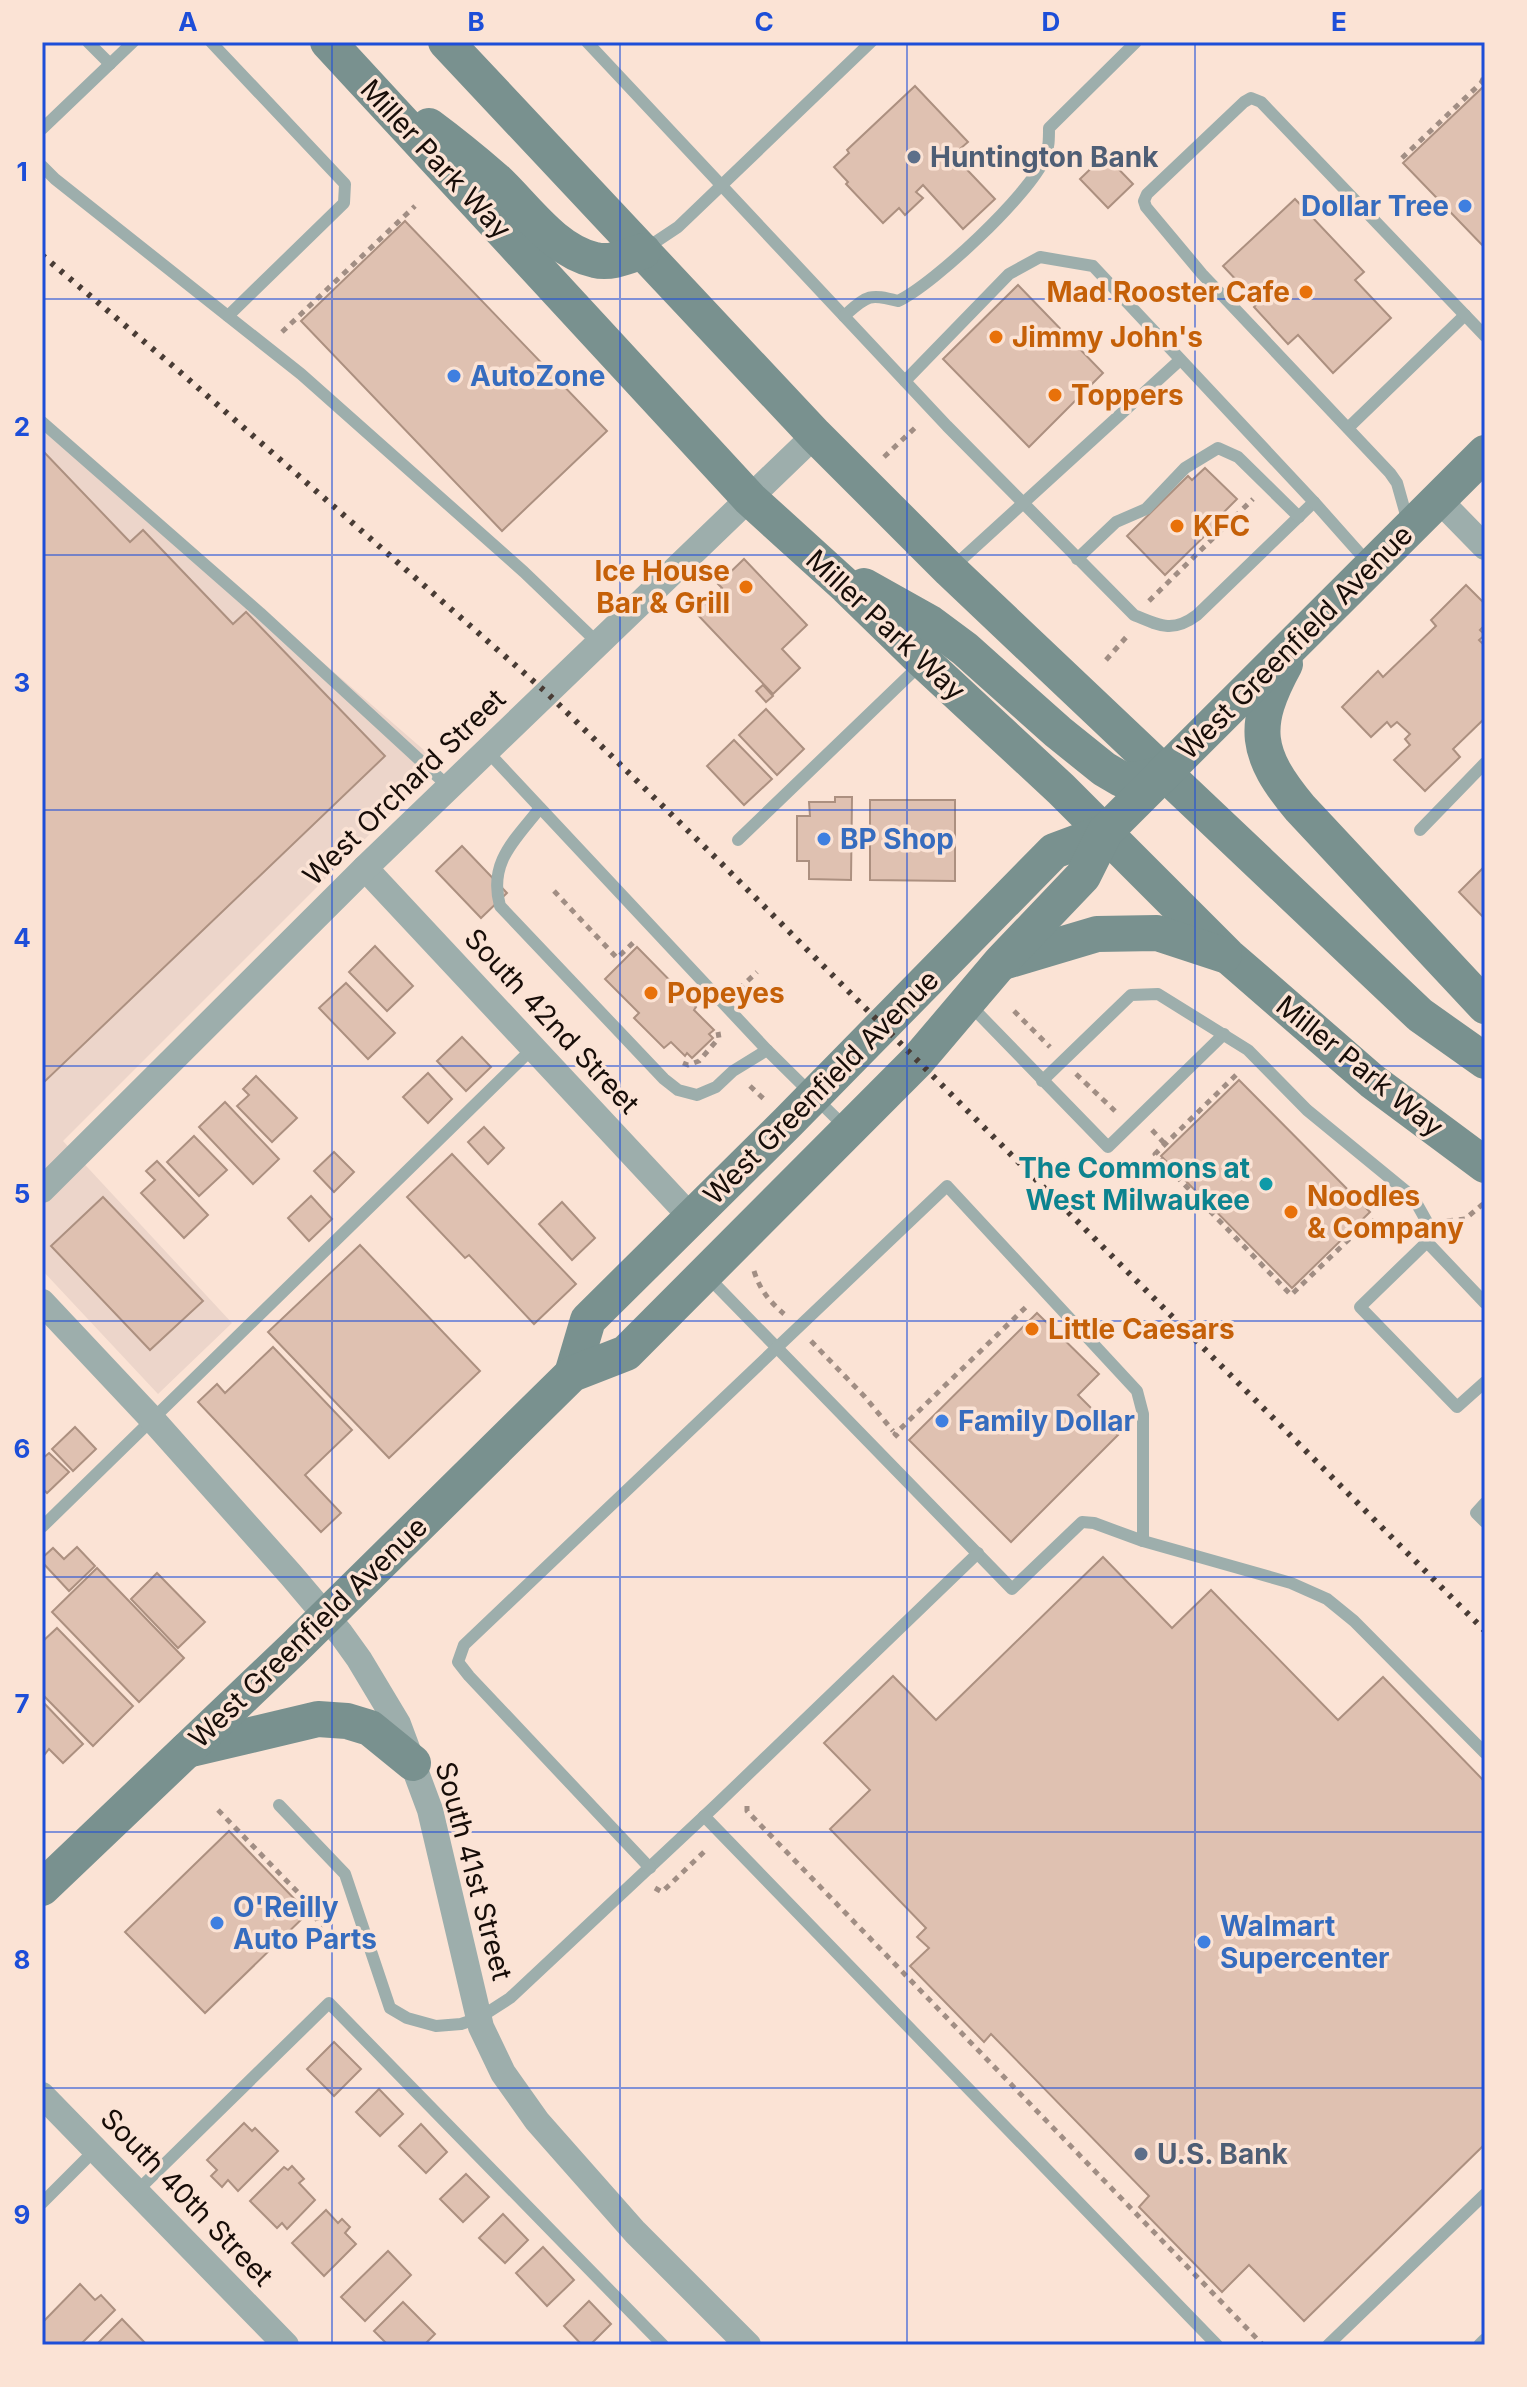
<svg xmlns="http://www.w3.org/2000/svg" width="1527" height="2387" font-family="Inter,sans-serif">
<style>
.industrial{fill:#ecd5ca}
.building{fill:#dfc1b1;stroke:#ac9080;stroke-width:2}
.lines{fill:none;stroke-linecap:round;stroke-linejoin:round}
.path{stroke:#a18e84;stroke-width:5;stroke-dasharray:6 6;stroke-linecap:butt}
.lane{stroke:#9daeac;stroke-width:12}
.street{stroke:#9daeac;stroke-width:26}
.secondary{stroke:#79918f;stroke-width:36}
.rail{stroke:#493c35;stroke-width:6;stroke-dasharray:4 8;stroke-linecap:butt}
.grid{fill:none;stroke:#1d4ed8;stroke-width:2;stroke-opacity:0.55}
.service-dot{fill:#5c6f8a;stroke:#fbe3d5;stroke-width:3}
.shop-dot{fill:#3f7fe0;stroke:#fbe3d5;stroke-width:3}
.food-dot{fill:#e8710a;stroke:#fbe3d5;stroke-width:3}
.culture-dot{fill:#0f9aa8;stroke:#fbe3d5;stroke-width:3}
.labels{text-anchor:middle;stroke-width:7;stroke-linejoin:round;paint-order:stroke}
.service-label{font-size:28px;font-weight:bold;fill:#4e5e75;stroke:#fbe3d5;text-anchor:start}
.street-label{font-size:28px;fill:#170d08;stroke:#fbe3d5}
.shop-label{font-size:28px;font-weight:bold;fill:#366cbe;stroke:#fbe3d5;text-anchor:start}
.food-label{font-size:28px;font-weight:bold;fill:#c56008;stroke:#fbe3d5;text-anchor:start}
.culture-label{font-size:28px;font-weight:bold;fill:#0d838f;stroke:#fbe3d5;text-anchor:end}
.neatline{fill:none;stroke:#1d4ed8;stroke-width:3}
.grid-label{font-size:26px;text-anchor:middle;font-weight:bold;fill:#1d4ed8}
</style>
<rect width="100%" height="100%" fill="#fbe3d5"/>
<polygon class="industrial" points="42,419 440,764 63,1141 232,1323 158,1394 42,1270"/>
<g class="building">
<polygon points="915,86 968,142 953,155 995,199 963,229 923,185 916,192 923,198 905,215 899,208 883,223 846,184 848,182 834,167 849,153 847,150"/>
<polygon points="1482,88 1485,91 1485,248 1403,163"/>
<polygon points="1105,155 1133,184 1108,208 1080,179"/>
<polygon points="1295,199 1364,272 1355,280 1391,318 1333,373 1298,335 1288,344 1254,307 1258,303 1223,266"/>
<polygon points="405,221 607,431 502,531 301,321"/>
<polygon points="1018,285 1103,373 1029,447 943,359"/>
<polygon points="42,450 130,542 143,530 233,624 246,612 385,756 42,1084"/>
<polygon points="1205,468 1237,499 1223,513 1226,515 1165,575 1127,536 1188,476 1192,480"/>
<polygon points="744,559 807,625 782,649 800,668 773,694 696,613 722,588 718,584"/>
<polygon points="1466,585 1485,604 1485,625 1480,630 1485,635 1479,640 1485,646 1485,718 1453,749 1460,757 1425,791 1394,760 1410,745 1405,739 1410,734 1397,722 1391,727 1387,722 1371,737 1342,707 1378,671 1383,677 1436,626 1431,620"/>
<polygon points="763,685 773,696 766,702 756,691"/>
<polygon points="766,709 804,749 777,775 739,735"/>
<polygon points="734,740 772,779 744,805 707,766"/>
<polygon points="835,797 852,797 851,880 809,879 809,861 797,861 797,816 810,816 809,802 835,802"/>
<polygon points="870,800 955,800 955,881 870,880"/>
<polygon points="462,846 507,893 481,918 436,871"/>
<polygon points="1485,866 1485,919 1459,892"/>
<polygon points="375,946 413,986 387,1011 349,972"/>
<polygon points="637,947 696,1007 694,1010 714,1030 709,1034 713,1038 692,1058 687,1053 685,1056 671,1042 664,1048 634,1018 639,1013 605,979"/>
<polygon points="346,983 395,1033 368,1059 319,1008"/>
<polygon points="462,1037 491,1067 466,1091 437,1061"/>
<polygon points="428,1073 452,1099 428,1123 403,1097"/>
<polygon points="256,1076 297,1118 272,1142 237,1106 249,1095 243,1089"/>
<polygon points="1239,1080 1370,1212 1292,1288 1161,1156"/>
<polygon points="225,1102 279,1159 253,1184 199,1127"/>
<polygon points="484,1127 504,1148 488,1164 468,1142"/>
<polygon points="194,1136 227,1170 199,1196 167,1162"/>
<polygon points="334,1152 354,1172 334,1192 314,1171"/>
<polygon points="452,1154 576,1284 534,1324 469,1255 465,1258 407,1197"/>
<polygon points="157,1161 208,1215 184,1238 141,1193 155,1180 146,1171"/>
<polygon points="311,1196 332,1219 309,1241 288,1218"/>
<polygon points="103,1197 203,1301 150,1350 51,1246"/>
<polygon points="562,1202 595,1238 572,1260 539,1224"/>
<polygon points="360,1245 480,1371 389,1458 268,1332"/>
<polygon points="1037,1313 1099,1374 1078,1395 1118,1435 1011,1542 909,1440"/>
<polygon points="273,1347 352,1430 305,1475 341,1513 321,1532 198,1402 217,1384 225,1393"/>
<polygon points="75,1427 96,1449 73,1471 52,1449"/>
<polygon points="49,1453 69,1472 47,1493 42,1488 42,1459"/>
<polygon points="77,1547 95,1566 69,1591 42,1562 42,1558 53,1548 64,1559"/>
<polygon points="1103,1557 1172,1628 1211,1590 1338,1720 1383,1677 1485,1782 1485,2144 1304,2321 1249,2265 1222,2292 1139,2207 1149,2196 991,2034 984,2042 910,1966 929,1948 917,1937 926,1928 830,1829 870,1790 824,1743 893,1676 936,1720"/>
<polygon points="97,1568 184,1658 139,1702 52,1612"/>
<polygon points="157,1573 205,1622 178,1648 131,1599"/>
<polygon points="57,1628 133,1706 93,1746 42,1694 42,1642"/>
<polygon points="42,1701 83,1744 63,1763 49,1749 45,1754 42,1751"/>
<polygon points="229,1831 308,1913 205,2013 125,1932"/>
<polygon points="334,2042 361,2069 334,2096 307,2069"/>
<polygon points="379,2089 403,2114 380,2136 356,2112"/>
<polygon points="244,2123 252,2131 255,2128 278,2151 238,2191 228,2180 222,2187 211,2176 217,2170 207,2160"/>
<polygon points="421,2124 447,2152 426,2173 399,2146"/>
<polygon points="292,2166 304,2179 299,2183 315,2200 287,2229 282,2223 277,2228 250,2201 284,2167 288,2170"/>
<polygon points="466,2174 489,2197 463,2222 440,2199"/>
<polygon points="326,2210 338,2223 342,2219 350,2227 345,2233 356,2244 324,2276 292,2243"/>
<polygon points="503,2214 528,2240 505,2263 479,2238"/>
<polygon points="543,2247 574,2280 547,2306 516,2273"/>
<polygon points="388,2251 411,2275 365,2321 341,2297"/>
<polygon points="80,2284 95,2300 101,2295 115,2310 80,2345 44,2345 42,2343 42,2323"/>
<polygon points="589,2301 611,2324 590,2345 582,2345 564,2326"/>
<polygon points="403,2302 435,2334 424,2345 388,2345 374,2331"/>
<polygon points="122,2319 147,2345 96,2345"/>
</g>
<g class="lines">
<g class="path">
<polyline points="1402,158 1481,83 1485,75"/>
<polyline points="282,332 415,206"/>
<polyline points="884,457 918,425"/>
<polyline points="1149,601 1253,499"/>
<polyline points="1106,660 1129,634"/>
<polyline points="554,891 617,958 635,941"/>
<polyline points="739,989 757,972"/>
<polyline points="1014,1011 1050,1047"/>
<polyline points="683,1063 688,1065 699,1061 719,1038 718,1032"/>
<polyline points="1076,1074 1115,1111"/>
<polyline points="1236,1075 1155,1154 1291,1295 1370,1219 1389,1237 1405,1222"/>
<polyline points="750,1086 766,1101"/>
<polyline points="1152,1130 1165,1144"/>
<polyline points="1447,1221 1465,1219 1483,1204"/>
<path d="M 754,1271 C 760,1290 769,1301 784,1314"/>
<polyline points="811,1341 865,1397 893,1431"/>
<polyline points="898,1437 895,1434 1028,1305"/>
<polyline points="747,1806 747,1811 1263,2345"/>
<polyline points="218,1810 313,1908 323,1937"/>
<polyline points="655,1888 662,1892 707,1849"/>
</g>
<g class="lane">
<polyline points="88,42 110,64"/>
<polyline points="211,42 345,184 344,203 228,316"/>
<path d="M 587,42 L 947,426 L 1134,615 C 1160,626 1173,633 1197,615 L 1314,502"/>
<polyline points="42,129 133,42"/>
<polyline points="42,166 55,179 301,374 524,572 599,644"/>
<polyline points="645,249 678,227 871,42"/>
<path d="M 844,316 C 867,296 868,293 898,301 C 934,284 1029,195 1045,158 C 1049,148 1049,139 1049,128 L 1136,42"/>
<polyline points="905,381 1009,274 1040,257 1093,266 1314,502 1370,565"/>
<polyline points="42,422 260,613 449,787"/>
<polyline points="1348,428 1465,315"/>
<polyline points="1408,522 1397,483 1390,473 1202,274 1146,207 1144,201 1147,194 1244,102 1251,98 1261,102 1485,336"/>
<polyline points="1077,559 1116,522 1146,509 1185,468 1218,448 1238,457 1299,517"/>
<polyline points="952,568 1180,360"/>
<polyline points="487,751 767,1050 846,1128"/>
<path d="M 540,808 C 515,840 488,862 500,906 L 664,1079 L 678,1090 L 697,1095 L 716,1087 L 733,1071 L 767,1050"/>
<polyline points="1420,830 1485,763"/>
<polyline points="738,840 921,664"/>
<polyline points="969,1004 1108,1147 1224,1034"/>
<polyline points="1042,1081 1131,995 1158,994 1248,1050 1307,1110 1413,1197 1427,1222 1427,1242"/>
<polyline points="707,1276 1012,1589 1082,1522 1094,1523 1143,1541 1291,1583 1327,1599 1354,1621 1485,1753"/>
<polyline points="1485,1303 1427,1242 1360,1307 1457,1407 1485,1382"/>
<polyline points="1485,1503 1476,1513 1485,1522"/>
<polyline points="42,1527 534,1047"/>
<polyline points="279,1805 345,1874 390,2008 407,2018 436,2026 461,2024 479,2018 510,1998 714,1807 978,1553"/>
<polyline points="704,1816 1217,2345"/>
<polyline points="650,1868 469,1676 458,1662 464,1645 947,1186 1137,1391 1143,1414 1143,1541"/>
<polyline points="137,2191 329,2003 663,2345"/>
<polyline points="42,2203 96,2149"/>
<polyline points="1328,2345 1485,2194"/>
<polyline points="1479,2345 1485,2339"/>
</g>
<g class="street">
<polyline points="1439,500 1485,547"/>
<polyline points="365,868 692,1218"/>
<polyline points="42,1190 365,868 815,435"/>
<polyline points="42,1302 152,1419 291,1575 341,1634 359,1659 398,1724 430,1810 481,2027 503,2073 537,2121 635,2232 748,2345"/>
<polyline points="42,2095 286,2345"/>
</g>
<g class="secondary">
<polyline points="328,42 750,499 847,587 923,661 1061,789 1228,956 1372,1081 1485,1165"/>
<polyline points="446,42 815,435 950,570 1420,1015 1485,1061"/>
<path d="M 429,126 C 452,143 474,161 496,180 C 525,207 554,251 595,260 C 611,264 628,256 643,251"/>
<polyline points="864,586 930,623 965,649 1058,732 1104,769 1121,779 1135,780 1164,773"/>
<path d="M 1285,664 C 1251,726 1255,754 1300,808 L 1485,1006"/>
<polyline points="1003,962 1097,934 1157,933 1224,955"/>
<polyline points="572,1374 588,1320 788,1122 1054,851 1105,832"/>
<polyline points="187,1750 318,1719 347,1721 370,1728 413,1763"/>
<polyline points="42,1888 295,1647 572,1374 626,1353 917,1061 1001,962 1083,876 1105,832 1485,453"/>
</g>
<polyline class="rail" points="42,255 180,372 547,693 717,859 1485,1631"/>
</g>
<path class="grid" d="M 332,42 L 332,2345M 620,42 L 620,2345M 907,42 L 907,2345M 1195,42 L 1195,2345M 42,299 L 1485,299M 42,555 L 1485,555M 42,810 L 1485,810M 42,1066 L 1485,1066M 42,1321 L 1485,1321M 42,1577 L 1485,1577M 42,1832 L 1485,1832M 42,2088 L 1485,2088"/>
<g class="service-dot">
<circle cx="914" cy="157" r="8"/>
<circle cx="1141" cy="2154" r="8"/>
</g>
<g class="shop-dot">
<circle cx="1465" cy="206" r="8"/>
<circle cx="454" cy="376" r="8"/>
<circle cx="824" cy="839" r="8"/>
<circle cx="942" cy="1421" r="8"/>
<circle cx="217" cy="1923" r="8"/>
<circle cx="1204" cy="1942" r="8"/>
</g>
<g class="food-dot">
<circle cx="1306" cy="292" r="8"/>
<circle cx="996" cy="337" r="8"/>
<circle cx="1055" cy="395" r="8"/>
<circle cx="1177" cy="526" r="8"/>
<circle cx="746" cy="587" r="8"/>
<circle cx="651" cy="993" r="8"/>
<circle cx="1291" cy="1212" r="8"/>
<circle cx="1032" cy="1329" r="8"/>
</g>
<circle class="culture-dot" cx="1266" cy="1184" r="8"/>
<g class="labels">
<g class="service-label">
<text x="930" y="167">Huntington Bank</text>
<text x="1157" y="2164">U.S. Bank</text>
</g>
<g class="street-label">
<text transform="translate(436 159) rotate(47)" y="10">Miller Park Way</text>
<text transform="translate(886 625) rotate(43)" y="10">Miller Park Way</text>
<text transform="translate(1295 642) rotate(-45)" y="10">West Greenfield Avenue</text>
<text transform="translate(404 787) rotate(-44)" y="10">West Orchard Street</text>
<text transform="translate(552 1021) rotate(47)" y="10">South 42nd Street</text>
<text transform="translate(1360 1066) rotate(39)" y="10">Miller Park Way</text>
<text transform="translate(821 1087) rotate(-45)" y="10">West Greenfield Avenue</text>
<text transform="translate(308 1632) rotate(-44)" y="10">West Greenfield Avenue</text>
<text transform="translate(474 1871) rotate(75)" y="10">South 41st Street</text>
<text transform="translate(187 2197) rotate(46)" y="10">South 40th Street</text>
</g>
<g class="shop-label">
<text x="1449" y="216" text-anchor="end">Dollar Tree</text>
<text x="470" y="386">AutoZone</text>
<text x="840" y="849">BP Shop</text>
<text x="958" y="1431">Family Dollar</text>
<text x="233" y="1917">O'Reilly<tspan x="233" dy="32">Auto Parts</tspan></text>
<text x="1220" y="1936">Walmart<tspan x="1220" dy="32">Supercenter</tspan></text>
</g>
<g class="food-label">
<text x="1290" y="302" text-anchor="end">Mad Rooster Cafe</text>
<text x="1012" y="347">Jimmy John's</text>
<text x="1071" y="405">Toppers</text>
<text x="1193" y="536">KFC</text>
<text x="730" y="581" text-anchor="end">Ice House<tspan x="730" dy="32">Bar &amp; Grill</tspan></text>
<text x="667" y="1003">Popeyes</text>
<text x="1307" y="1206">Noodles<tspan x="1307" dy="32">&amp; Company</tspan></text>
<text x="1048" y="1339">Little Caesars</text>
</g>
<g class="culture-label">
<text x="1250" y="1178">The Commons at<tspan x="1250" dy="32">West Milwaukee</tspan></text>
</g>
</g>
<rect width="1527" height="2387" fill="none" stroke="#fbe3d5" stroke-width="88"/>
<rect x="44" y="44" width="1439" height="2299" class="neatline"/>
<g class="grid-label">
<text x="188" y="31">A</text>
<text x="476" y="31">B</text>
<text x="764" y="31">C</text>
<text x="1051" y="31">D</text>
<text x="1339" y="31">E</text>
<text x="22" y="181">1</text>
<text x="22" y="436">2</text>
<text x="22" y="692">3</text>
<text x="22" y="947">4</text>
<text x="22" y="1203">5</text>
<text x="22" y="1458">6</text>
<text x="22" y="1713">7</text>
<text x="22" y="1969">8</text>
<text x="22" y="2224">9</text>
</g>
</svg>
